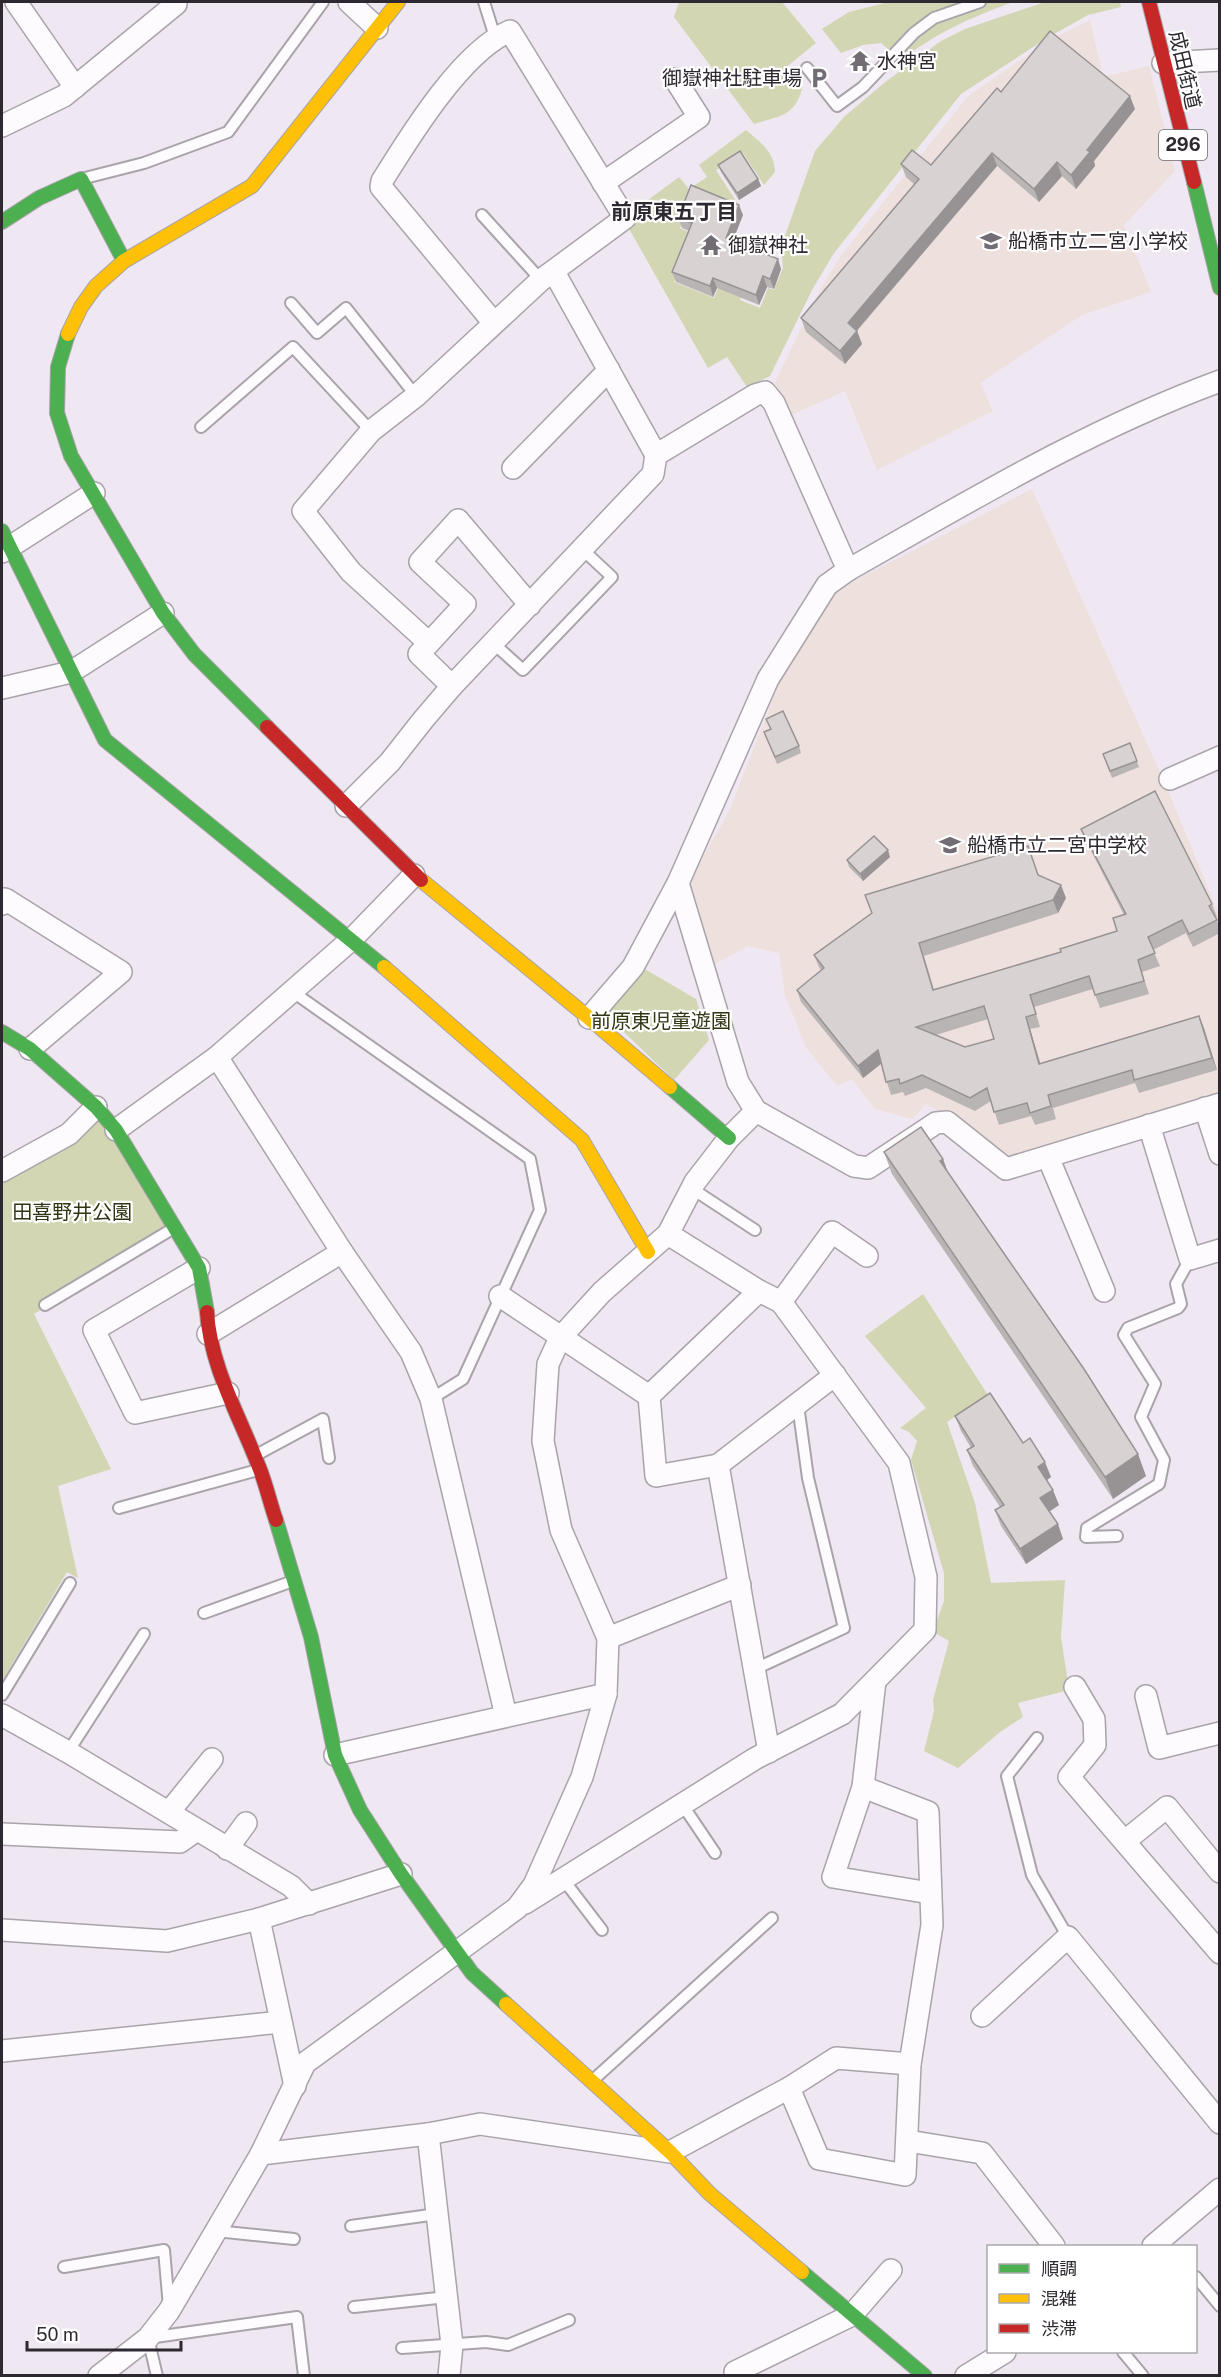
<svg xmlns="http://www.w3.org/2000/svg" width="1221" height="2377" font-family="'Public Sans','Noto Sans JP',sans-serif">
<style>
.education{fill:#eee0dd}
.green{fill:#d2d6b3}
.lines{fill:none;stroke-linecap:round;stroke-linejoin:round}
.lane-casing{stroke:#a9a3aa;stroke-width:14}
.street-casing{stroke:#a9a3aa;stroke-width:24}
.fast-casing{stroke:#a9a3aa;stroke-width:16}
.slow-casing{stroke:#a9a3aa;stroke-width:16}
.jam-casing{stroke:#a9a3aa;stroke-width:16}
.lane{stroke:#fdfbfd;stroke-width:10}
.street{stroke:#fdfbfd;stroke-width:21}
.fast{stroke:#4caf50;stroke-width:14}
.slow{stroke:#ffc107;stroke-width:14}
.jam{stroke:#c62828;stroke-width:14}
.wall{fill:#bab5b5;fill-rule:evenodd}
.shaded-wall{fill:#979394}
.building{fill:#d8d2d3;stroke:#979394;stroke-width:1.5;fill-rule:evenodd}
.labels{text-anchor:middle;stroke-width:4.5;stroke-linejoin:round;paint-order:stroke}
.shield{fill:#fff;stroke:#6d696e;stroke-width:1.5}
.shield-label{font-size:18px;font-weight:bold;fill:#2e2930}
.poi-label{font-size:20px;fill:#2e2930;stroke:#fff;text-anchor:start}
.street-label{font-size:20px;fill:#2e2930;stroke:#fff}
.park-label{font-size:20px;fill:#303614;stroke:#fff}
.neighbourhood-label{font-size:21px;font-weight:bold;fill:#2e2930;stroke:#fff}
</style>
<rect width="100%" height="100%" fill="#efe7f1"/>
<g class="education">
<polygon points="1090,20 1103,77 1149,66 1175,171 1124,225 1151,292 1082,315 980,383 993,411 877,470 845,391 789,416 775,382 820,290 840,257 968,96 1050,40"/>
<polygon points="1032,489 1165,783 1219,915 1219,1093 1005,1162 943,1113 926,1104 912,1119 875,1109 852,1079 837,1086 806,1047 785,995 779,953 748,946 709,967 690,879 729,812 781,678 837,590"/>
</g>
<g class="green">
<path d="M 679,2 L 782,2 L 816,43 L 785,68 L 802,89 C 794,117 779,116 754,124 L 674,17 Z"/>
<path d="M 889,2 L 1013,2 C 972,17 936,33 901,60 L 881,43 L 863,45 L 841,53 L 822,29 L 849,12 Z"/>
<path d="M 1045,2 L 1120,2 L 1121,7 L 1088,15 L 1047,38 L 961,94 L 834,253 L 812,290 L 770,376 L 747,387 L 727,357 L 708,368 L 628,227 L 637,219 L 633,211 L 679,177 L 689,189 L 707,177 L 699,165 L 746,130 C 761,143 774,151 775,172 L 764,185 L 743,153 L 716,170 L 738,204 L 736,210 L 693,194 L 680,228 L 693,234 L 674,282 L 714,298 L 726,269 L 747,282 L 740,300 L 760,308 L 768,288 L 774,290 L 783,268 L 781,247 L 815,151 L 844,117 L 884,83 L 941,41 L 965,29 Z"/>
<polygon points="643,968 696,999 709,1040 674,1080 605,1014"/>
<polygon points="103,1116 174,1228 34,1314 111,1469 58,1486 78,1578 67,1572 2,1681 2,1175"/>
<polygon points="923,1294 988,1395 947,1422 975,1503 991,1583 1065,1580 1061,1637 1069,1690 1018,1703 1023,1717 1000,1732 958,1768 924,1751 934,1711 933,1700 949,1641 933,1632 944,1601 944,1573 911,1460 917,1441 909,1432 900,1428 926,1408 865,1336"/>
</g>
<g class="lines">
<defs>
<g id="lane">
<polyline points="484,2 495,37"/>
<polyline points="807,68 837,106 863,87 914,33 934,18 980,2"/>
<polyline points="81,179 144,163 228,132 323,2"/>
<polyline points="482,215 541,280"/>
<polyline points="291,303 317,333 346,308 416,396"/>
<polyline points="201,427 293,347 371,431"/>
<polyline points="493,643 523,670 612,577 583,550"/>
<polyline points="293,992 530,1159 540,1210 463,1379 431,1399"/>
<polyline points="691,1188 755,1230"/>
<polyline points="45,1305 174,1228"/>
<polyline points="256,1455 323,1419 329,1458"/>
<polyline points="119,1508 258,1470"/>
<polyline points="1117,1536 1086,1537 1087,1528 1159,1484 1164,1460 1141,1417 1155,1384 1124,1335 1128,1328 1178,1308 1181,1304 1176,1284 1190,1259"/>
<polyline points="204,1613 293,1581"/>
<polyline points="755,1669 844,1628 808,1478 798,1405"/>
<polyline points="2,1695 70,1583"/>
<polyline points="1037,1738 1007,1776 1032,1875 1068,1937"/>
<polyline points="68,1752 144,1634"/>
<polyline points="682,1804 715,1853"/>
<polyline points="563,1879 602,1930"/>
<polyline points="592,2081 772,1918"/>
<polyline points="351,2226 437,2214"/>
<polyline points="216,2231 294,2239"/>
<polyline points="64,2267 164,2250 169,2307"/>
<polyline points="1196,2277 1220,2306"/>
<polyline points="354,2307 447,2297"/>
<polyline points="402,2348 486,2342 508,2345 569,2320"/>
<polyline points="1123,2352 1143,2376"/>
<polyline points="157,2376 148,2338 297,2317 304,2376"/>
</g>
<g id="street">
<polyline points="16,2 75,87"/>
<polyline points="349,2 377,28"/>
<polyline points="1163,63 1220,60"/>
<polyline points="2,126 64,96 176,4 174,2"/>
<polyline points="603,183 699,117 675,79"/>
<polyline points="554,272 656,455"/>
<path d="M 1220,381 C 1089,429 968,502 848,570 L 827,585 L 768,679 L 678,883 L 738,1082 L 756,1111 L 854,1166 L 868,1168 L 936,1123 L 947,1122 L 1006,1169 L 1220,1104"/>
<polyline points="513,468 609,370"/>
<polyline points="2,552 94,493"/>
<polyline points="530,605 458,520 420,562 465,604 419,654 452,686 653,474 656,455 755,395 765,392 774,403 848,570"/>
<path d="M 429,643 L 351,572 L 303,511 L 371,431 L 416,396 L 541,280 L 625,218 L 510,31 C 462,51 410,136 382,181 L 381,187 L 494,323"/>
<polyline points="2,688 71,672 163,613"/>
<polyline points="1170,779 1220,757"/>
<polyline points="346,806 390,762 423,720 452,686"/>
<polyline points="2,904 5,899 121,972 30,1049"/>
<polyline points="589,1018 633,967 678,883"/>
<polyline points="217,1057 342,1252 411,1352 431,1399 506,1716"/>
<polyline points="1205,1108 1220,1154"/>
<polyline points="1149,1125 1190,1259 1220,1250"/>
<polyline points="116,1130 217,1057 352,939 414,875"/>
<polyline points="1048,1157 1104,1291"/>
<polyline points="2,1171 69,1134 96,1107"/>
<polyline points="199,1268 94,1330 135,1413 228,1393"/>
<polyline points="759,1291 649,1396 656,1476 718,1465 835,1375"/>
<polyline points="500,1296 649,1396"/>
<polyline points="781,1302 832,1232 867,1256"/>
<polyline points="208,1334 342,1252"/>
<polyline points="718,1465 769,1752"/>
<polyline points="608,1638 740,1585"/>
<polyline points="875,1681 863,1787 833,1877 930,1893"/>
<polyline points="1075,1687 1094,1719 1095,1745 1069,1777 1220,1953"/>
<polyline points="1146,1696 1159,1748 1220,1733"/>
<polyline points="2,1715 68,1752 291,1886 309,1904"/>
<polyline points="335,1755 606,1694"/>
<polyline points="169,1812 212,1759"/>
<polyline points="2,1834 180,1842 197,1830"/>
<polyline points="1125,1841 1167,1807 1220,1872"/>
<polyline points="227,1849 246,1823"/>
<polyline points="525,1903 756,1758 842,1714 925,1630 926,1577 899,1463 781,1302 759,1291 668,1234"/>
<polyline points="259,1919 295,2086"/>
<polyline points="2,1930 167,1941 259,1919 401,1874"/>
<polyline points="982,2016 1068,1937 1220,2123"/>
<polyline points="2,2051 281,2022"/>
<polyline points="789,2088 836,2058 910,2064"/>
<polyline points="428,2134 452,2345 449,2376"/>
<polyline points="908,2141 982,2153 1054,2246"/>
<polyline points="261,2154 428,2134 480,2124 670,2152 789,2088 819,2159 905,2175 910,2064 932,1925 928,1812 863,1787"/>
<polyline points="1153,2246 1220,2189"/>
<polyline points="99,2376 148,2338 169,2311 261,2154 305,2063 517,1908 534,1885 582,1777 606,1694 608,1638 561,1530 543,1441 548,1364 560,1338 602,1292 668,1234 695,1182 729,1138 756,1111"/>
<polyline points="739,2376 735,2372 852,2315 891,2270"/>
<polyline points="966,2376 1005,2352"/>
</g>
<g id="fast">
<polyline points="1194,182 1220,288"/>
<polyline points="2,222 39,198 81,179 124,261"/>
<polyline points="68,334 58,367 57,413 71,456 163,613 194,654 267,727"/>
<polyline points="2,531 105,740 384,967"/>
<polyline points="2,1032 30,1049 96,1107 116,1130 199,1268 207,1312"/>
<polyline points="670,1087 729,1138"/>
<polyline points="276,1520 311,1637 335,1755 360,1810 401,1874 472,1973 506,2004"/>
<polyline points="802,2272 925,2376"/>
</g>
<g id="slow">
<polyline points="68,334 81,307 96,286 124,261 252,186 398,2"/>
<polyline points="421,880 589,1018 670,1087"/>
<polyline points="384,967 582,1140 648,1252"/>
<polyline points="506,2004 670,2152 710,2194 802,2272"/>
</g>
<g id="jam">
<polyline points="1149,2 1194,182"/>
<polyline points="267,727 421,880"/>
<path d="M 207,1312 C 210,1366 240,1417 259,1467 C 266,1484 270,1503 276,1520"/>
</g>
</defs>
<use href="#lane" class="lane-casing"/>
<use href="#street" class="street-casing"/>
<use href="#fast" class="fast-casing"/>
<use href="#slow" class="slow-casing"/>
<use href="#jam" class="jam-casing"/>
<use href="#lane" class="lane"/>
<use href="#street" class="street"/>
<use href="#fast" class="fast"/>
<use href="#slow" class="slow"/>
<use href="#jam" class="jam"/>
</g>
<g class="wall">
<polygon points="1001,92 1135,109 1094,161 1095,166 1076,189 1062,176 1039,202 997,166 857,331 862,344 845,364 806,332 801,318 915,185 906,177 901,164 931,165"/>
<polygon points="718,165 758,179 761,186 739,200 721,172"/>
<polygon points="743,215 733,241 781,269 774,289 767,287 759,305 717,288 713,297 676,282 672,272 689,231 682,228 678,218"/>
<polygon points="764,732 799,746 801,753 777,764"/>
<polygon points="1130,743 1139,767 1112,778 1103,754"/>
<path d="M 1081,829 L 1212,904 L 1217,917 L 1215,917 L 1220,927 L 1220,933 L 1193,947 L 1186,933 L 1153,950 L 1160,966 L 1142,972 L 1149,994 L 1100,1008 L 1093,989 L 1034,1007 L 1040,1027 L 1030,1029 L 1040,1064 L 1199,1016 L 1217,1070 L 1139,1093 L 1135,1083 L 1053,1108 L 1056,1119 L 1035,1125 L 1031,1116 L 999,1125 L 991,1101 L 975,1111 L 926,1088 L 905,1096 L 903,1092 L 891,1095 L 881,1064 L 863,1078 L 801,1002 L 797,990 L 821,970 L 819,967 L 814,955 L 1038,875 L 1066,898 L 1058,913 L 924,956 L 934,990 L 1061,952 L 1117,931 L 1124,915 L 1086,841 ZM 988,1019 L 994,1039 L 965,1047 L 936,1035 Z"/>
<polygon points="890,857 863,881 849,867 847,860"/>
<polygon points="884,1152 943,1159 948,1173 1146,1476 1113,1499 892,1174"/>
<polygon points="955,1416 1023,1443 1051,1477 1047,1480 1059,1505 1049,1511 1063,1539 1026,1564 1001,1526 995,1510 1000,1507 973,1466 967,1450 971,1448 961,1431"/>
</g>
<g class="shaded-wall">
<polygon points="1130,96 1135,109 1094,161 1095,166 1076,189 1071,175 1087,150"/>
<polygon points="992,153 997,166 852,336 848,323"/>
<polygon points="1057,162 1062,176 1039,202 1034,189"/>
<polygon points="758,179 761,186 739,200 737,193"/>
<polygon points="739,205 743,215 729,249 726,238"/>
<polygon points="778,259 781,269 774,289 770,279"/>
<polygon points="763,276 767,287 759,305 756,295"/>
<polygon points="713,278 717,288 713,297 710,286"/>
<polygon points="857,331 862,344 845,364 840,351"/>
<polygon points="888,850 890,857 863,881 860,874"/>
<polygon points="1061,885 1066,898 1058,913 1053,900"/>
<polygon points="1199,1016 1204,1028 1217,1070 1212,1058"/>
<polygon points="1026,1017 1030,1029 1044,1076 1039,1064"/>
<polygon points="878,1050 882,1063 863,1078 858,1066"/>
<polygon points="943,1159 951,1181 940,1161"/>
<polygon points="1138,1454 1146,1476 1113,1499 1105,1477"/>
<polygon points="1045,1462 1051,1477 1044,1482 1038,1467"/>
<polygon points="1053,1490 1059,1505 1046,1514 1040,1498"/>
<polygon points="1058,1524 1063,1539 1026,1564 1020,1549"/>
</g>
<g class="building">
<polygon points="1050,31 1130,96 1087,150 1090,152 1071,175 1057,162 1034,189 992,153 848,323 857,331 840,351 801,318 919,179 901,164 912,150 931,165 997,88 1001,92"/>
<polygon points="740,151 758,179 737,193 718,165"/>
<polygon points="691,185 739,205 726,238 778,259 770,279 763,276 756,295 713,278 710,286 672,272 692,223 678,218"/>
<polygon points="783,711 799,746 775,757 764,732 771,729 766,719"/>
<polygon points="1130,743 1137,761 1110,771 1103,754"/>
<path d="M 1155,791 L 1212,904 L 1209,906 L 1217,920 L 1189,934 L 1182,920 L 1148,937 L 1155,953 L 1138,960 L 1144,981 L 1095,995 L 1089,976 L 1030,995 L 1036,1014 L 1026,1017 L 1039,1064 L 1199,1016 L 1212,1058 L 1134,1080 L 1132,1070 L 1048,1095 L 1051,1106 L 1030,1113 L 1027,1103 L 994,1112 L 987,1088 L 970,1098 L 922,1075 L 900,1084 L 899,1079 L 886,1082 L 878,1050 L 858,1066 L 797,990 L 824,968 L 814,955 L 872,913 L 865,895 L 1028,846 L 1038,875 L 1061,885 L 1053,900 L 919,943 L 933,990 L 1061,952 L 1060,949 L 1117,931 L 1113,918 L 1126,914 L 1081,829 ZM 984,1006 L 994,1039 L 965,1047 L 916,1027 Z"/>
<polygon points="874,836 888,850 860,874 847,860"/>
<polygon points="921,1127 943,1159 940,1161 1084,1369 1138,1454 1105,1477 884,1152"/>
<polygon points="990,1393 1023,1443 1030,1438 1045,1462 1038,1467 1053,1490 1040,1498 1058,1524 1020,1549 995,1510 1004,1505 967,1450 974,1446 955,1416"/>
</g>
<defs>
<symbol id="temple-bare" viewBox="-9 -9 18 18"><path d="M0-6L5-2H3V0L6.5 2.5H4V6H1.5V3h-3V6H-4V2.5H-6.5L-3 0V-2H-5Z" fill="#726c74" stroke="#fff" stroke-width="2.5" paint-order="stroke"/></symbol>
<symbol id="parking-bare" viewBox="-9 -9 18 18"><path d="M-3.5-5.5H1a3.5 3.5 0 0 1 0 7H-1V5.5H-3.5ZM-1-3.4V-.6H.8a1.4 1.4 0 0 0 0-2.8Z" fill="#726c74" stroke="#fff" stroke-width="2.5" paint-order="stroke"/></symbol>
<symbol id="school-bare" viewBox="-9 -9 18 18"><path d="M0-5L7-2L0 1L-7-2ZM-4 1L0 2.5L4 1V4Q0 6-4 4Z" fill="#726c74" stroke="#fff" stroke-width="2.5" paint-order="stroke"/></symbol>
</defs>
<g fill-rule="evenodd">
<use href="#temple-bare" x="845" y="46" width="30" height="30"/>
<use href="#parking-bare" x="804" y="63" width="30" height="30"/>
<use href="#school-bare" x="976" y="226" width="30" height="30"/>
<use href="#temple-bare" x="696" y="230" width="30" height="30"/>
<use href="#school-bare" x="935" y="830" width="30" height="30"/>
</g>
<g class="labels">
<rect class="shield" x="1159" y="130" width="48" height="30" rx="4.5"/>
<g class="shield-label">
<text x="1183" y="151">296</text>
</g>
<g class="poi-label">
<text x="877" y="68">水神宮</text>
<text x="802" y="85" text-anchor="end">御嶽神社駐車場</text>
<text x="1008" y="248">船橋市立二宮小学校</text>
<text x="728" y="252">御嶽神社</text>
<text x="967" y="852">船橋市立二宮中学校</text>
</g>
<g class="street-label">
<text transform="translate(1185 70) rotate(77)" y="7">成田街道</text>
</g>
<g class="park-label">
<text x="661" y="1028">前原東児童遊園</text>
<text x="72" y="1219">田喜野井公園</text>
</g>
<g class="neighbourhood-label">
<text x="674" y="219">前原東五丁目</text>
</g>
</g>
<rect width="1221" height="2377" fill="none" stroke="#2e2930" stroke-width="6"/>
<rect x="987" y="2245" width="210" height="108" fill="#ffffff" stroke="#aba9ac" stroke-width="1.5"/>
<rect x="999" y="2264" width="30" height="9" fill="#4caf50" stroke="#aba9ac" stroke-width="1.5"/>
<text x="1041" y="2275" font-size="18" fill="#2e2930">順調</text>
<rect x="999" y="2294" width="30" height="9" fill="#ffc107" stroke="#aba9ac" stroke-width="1.5"/>
<text x="1041" y="2305" font-size="18" fill="#2e2930">混雑</text>
<rect x="999" y="2324" width="30" height="9" fill="#c62828" stroke="#aba9ac" stroke-width="1.5"/>
<text x="1041" y="2335" font-size="18" fill="#2e2930">渋滞</text>
<path d="M27 2341v9h154v-9" fill="none" stroke="#2e2930" stroke-width="3"/>
<text x="36" y="2341" font-size="18" fill="#2e2930" stroke="#ffffff" stroke-width="4.5" paint-order="stroke">50 m</text>
</svg>
